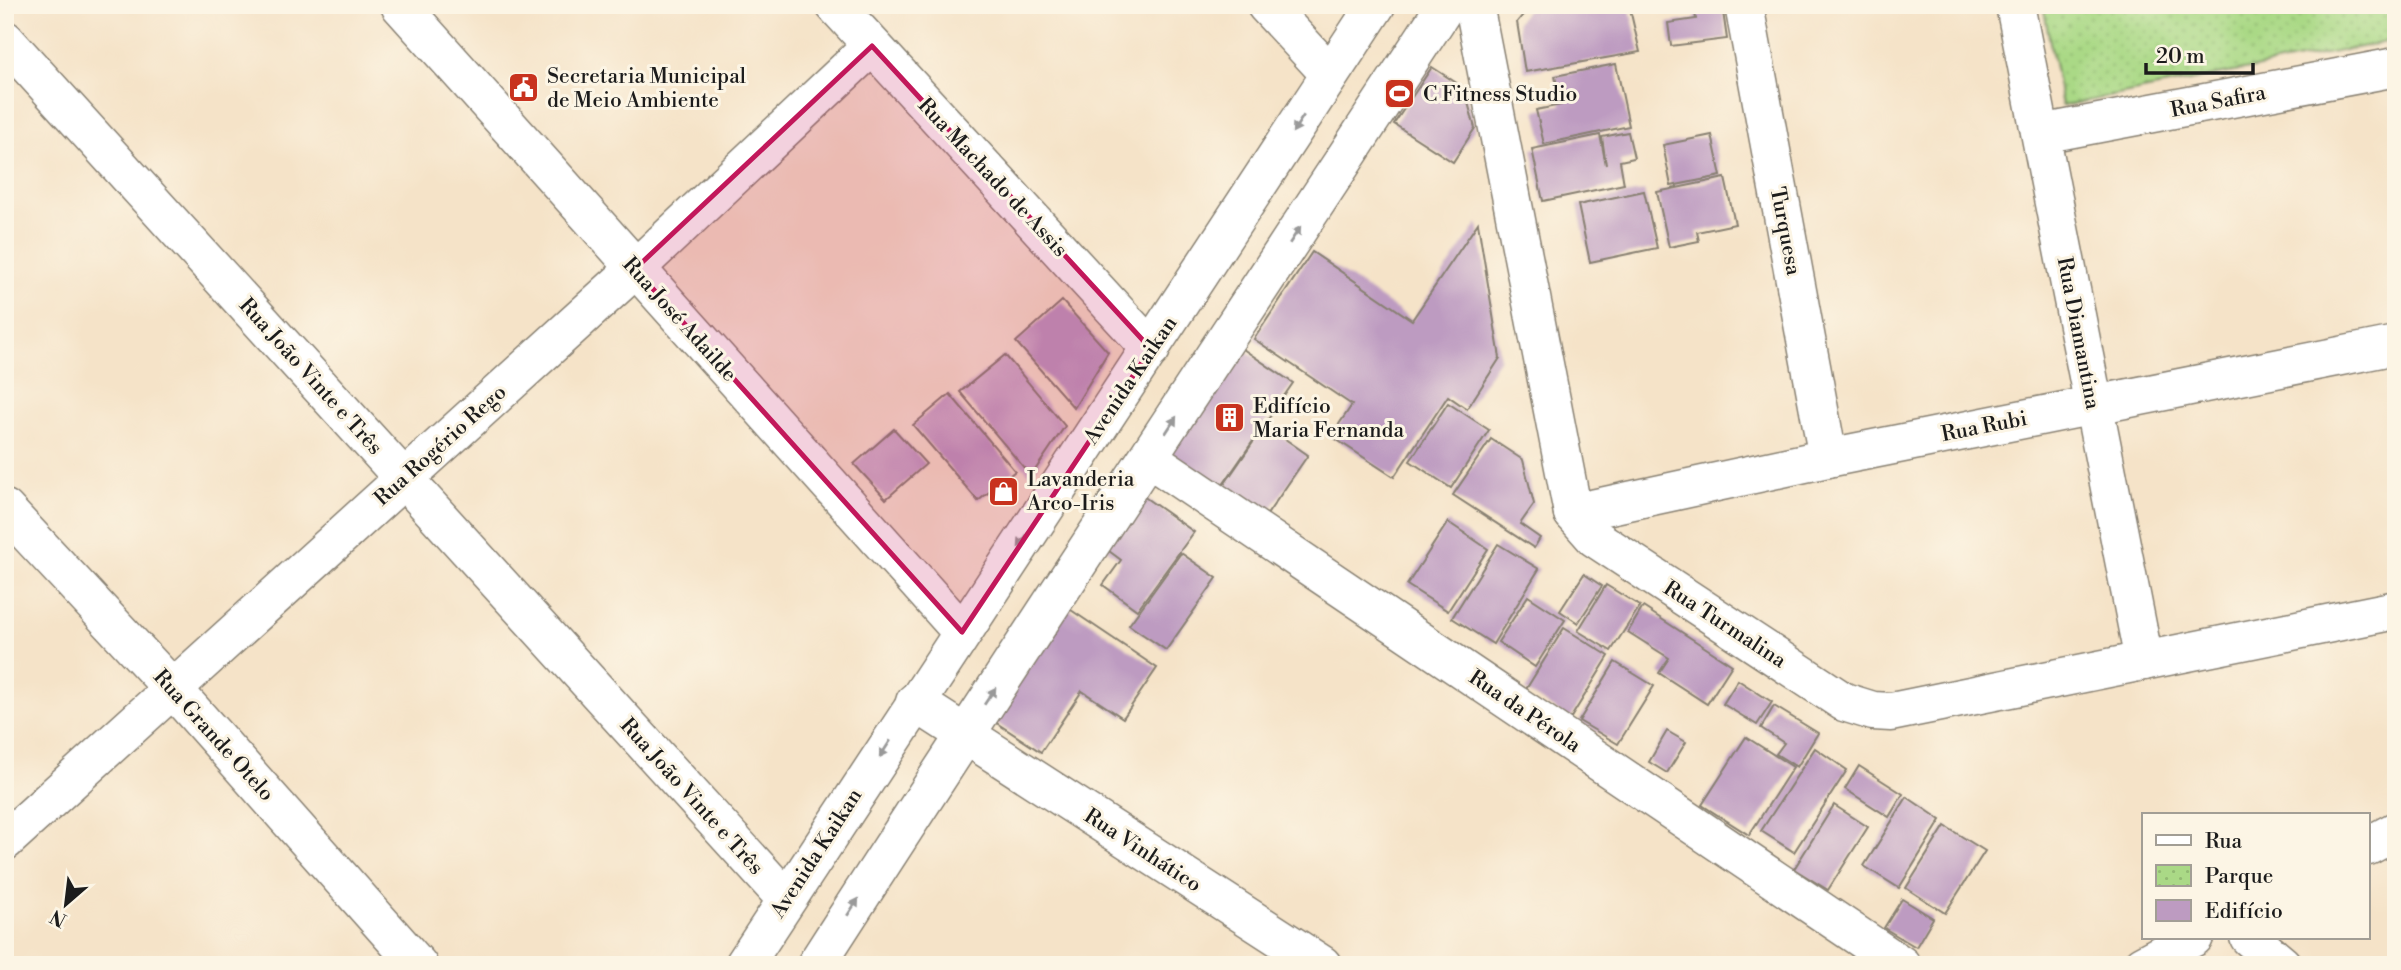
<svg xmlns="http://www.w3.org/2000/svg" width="2401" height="970" font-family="'Libre Bodoni',serif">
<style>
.park{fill:url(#park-dots);stroke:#637a51;stroke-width:2}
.building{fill:#bd9bc1}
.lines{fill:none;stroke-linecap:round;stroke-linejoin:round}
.minor-casing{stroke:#888072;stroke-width:41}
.minor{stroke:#fff;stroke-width:38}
.oneway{fill:#999}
.marked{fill:#c2185b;fill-opacity:0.2;stroke:#c2185b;stroke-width:5;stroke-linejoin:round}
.labels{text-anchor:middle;stroke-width:6;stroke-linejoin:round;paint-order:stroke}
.poi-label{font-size:21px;fill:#1c1c1c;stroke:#fcf5e5;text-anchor:start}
.street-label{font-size:21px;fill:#1c1c1c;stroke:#fcf5e5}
</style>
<defs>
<pattern id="park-dots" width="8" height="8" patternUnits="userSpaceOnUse" patternTransform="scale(1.75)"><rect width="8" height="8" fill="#aad986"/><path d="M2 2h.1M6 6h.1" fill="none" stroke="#92ba73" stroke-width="1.8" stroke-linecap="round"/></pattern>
</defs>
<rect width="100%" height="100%" fill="#fcf5e5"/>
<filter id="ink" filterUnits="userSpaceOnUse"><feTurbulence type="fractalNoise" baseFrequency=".0143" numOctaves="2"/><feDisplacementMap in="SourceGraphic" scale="14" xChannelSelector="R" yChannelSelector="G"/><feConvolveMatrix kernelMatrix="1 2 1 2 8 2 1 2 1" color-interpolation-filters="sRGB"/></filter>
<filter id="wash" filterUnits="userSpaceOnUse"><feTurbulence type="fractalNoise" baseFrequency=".00686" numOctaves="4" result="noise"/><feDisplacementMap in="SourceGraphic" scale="28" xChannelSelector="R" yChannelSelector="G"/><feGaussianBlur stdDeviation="1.57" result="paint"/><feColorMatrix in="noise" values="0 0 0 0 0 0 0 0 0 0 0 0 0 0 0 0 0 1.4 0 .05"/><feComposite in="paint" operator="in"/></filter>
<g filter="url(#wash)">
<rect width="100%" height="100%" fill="#f5e3c8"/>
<polygon class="park" points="2043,5 2396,5 2396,40 2062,106"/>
<g id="blocks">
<g class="building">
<polygon points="1531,5 1629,5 1640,52 1525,72 1517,22"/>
<polygon points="1694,5 1722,5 1727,39 1671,46 1668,23 1696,19"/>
<polygon points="1616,64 1629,126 1544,144 1536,110 1561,105 1555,76"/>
<polygon points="1432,67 1464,88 1475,128 1453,162 1394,124"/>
<polygon points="1628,132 1634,158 1620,161 1624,184 1543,201 1532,149 1600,135 1606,165 1602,137"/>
<polygon points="1712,135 1721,176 1671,186 1663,145"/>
<polygon points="1725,178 1735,224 1697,232 1699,241 1669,247 1657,192"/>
<polygon points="1644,191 1657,248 1590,262 1578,205"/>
<polygon points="1478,223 1500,358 1467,409 1448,396 1394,477 1331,436 1352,405 1254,339 1312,252 1412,320"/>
<polygon points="1062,301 1108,352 1074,408 1016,342"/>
<polygon points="1240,347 1293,383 1220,489 1167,452"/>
<polygon points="1005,355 1065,426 1031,476 960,392"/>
<polygon points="950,394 1015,471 978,501 913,425"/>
<polygon points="1448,403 1489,430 1451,488 1410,461"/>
<polygon points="1265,425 1308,455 1264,519 1221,489"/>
<polygon points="894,429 926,464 886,499 854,464"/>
<polygon points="1491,439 1523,460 1534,504 1520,524 1540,538 1534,548 1453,495"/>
<polygon points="1143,496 1194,532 1137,610 1103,585 1121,560 1105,548"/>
<polygon points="1448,522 1488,549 1448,611 1407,585"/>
<polygon points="1498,544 1539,569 1493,644 1452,618"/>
<polygon points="1181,553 1217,578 1166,650 1129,625"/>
<polygon points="1584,574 1602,586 1578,623 1560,611"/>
<polygon points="1606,585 1640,606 1611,651 1578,631"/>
<polygon points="1528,596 1565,620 1535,667 1498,642"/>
<polygon points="1643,607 1732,665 1707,704 1659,673 1669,658 1628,632"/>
<polygon points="1068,608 1157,668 1123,718 1082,691 1041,752 992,720"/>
<polygon points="1564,628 1609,656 1570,719 1525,691"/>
<polygon points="1615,662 1654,686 1618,744 1579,721"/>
<polygon points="1738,680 1772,702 1757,725 1723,704"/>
<polygon points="1774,706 1818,733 1797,767 1776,754 1784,743 1761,728"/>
<polygon points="1667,731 1686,742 1667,773 1649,762"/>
<polygon points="1746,737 1793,767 1749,835 1702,805"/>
<polygon points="1815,748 1847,770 1794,852 1761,831"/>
<polygon points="1859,766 1903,794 1889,817 1845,789"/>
<polygon points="1907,797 1941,820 1899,888 1864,866"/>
<polygon points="1834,805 1868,827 1828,890 1794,869"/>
<polygon points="1945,826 1985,851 1945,913 1906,888"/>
<polygon points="1902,899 1933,918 1916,947 1884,928"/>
</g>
</g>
</g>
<g filter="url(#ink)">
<use href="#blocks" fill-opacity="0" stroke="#888072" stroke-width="2"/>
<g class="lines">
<defs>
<g id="minor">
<polyline points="400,5 962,632"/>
<polyline points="835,5 1151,349"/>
<polyline points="1266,5 1330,74"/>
<polyline points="1474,5 1573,513 1595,538 1844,702 1873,711 1891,712 2396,610"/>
<polyline points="1744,5 1828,458"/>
<polyline points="2015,5 2144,661"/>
<polyline points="5,40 786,899"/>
<polyline points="2041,134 2396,67"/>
<polyline points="1149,458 1901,965"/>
<polyline points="5,509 172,688 418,965"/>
<polyline points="1573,513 1828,458 2396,345"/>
<polyline points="915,702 1322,965"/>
<polyline points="5,841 635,269 872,46"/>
<polyline points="2368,846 2396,831"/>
<polyline points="2249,937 2282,965"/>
<polyline points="744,965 1376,5"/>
<path d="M 816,965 C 1023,643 1236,325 1446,5"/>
<polyline points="2142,965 2194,937"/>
</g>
</defs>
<use href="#minor" class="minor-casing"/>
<use href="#minor" class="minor"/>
</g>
<defs><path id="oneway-solid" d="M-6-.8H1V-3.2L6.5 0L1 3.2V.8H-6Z" transform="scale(1.75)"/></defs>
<g class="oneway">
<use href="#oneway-solid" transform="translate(1298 124) rotate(123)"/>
<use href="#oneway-solid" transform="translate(1295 235) rotate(-57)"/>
<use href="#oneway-solid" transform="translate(1171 425) rotate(-57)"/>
<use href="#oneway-solid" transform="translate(1024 539) rotate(124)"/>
<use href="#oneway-solid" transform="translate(990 696) rotate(-56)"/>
<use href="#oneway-solid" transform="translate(885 749) rotate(123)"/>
<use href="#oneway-solid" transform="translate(853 907) rotate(-57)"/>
</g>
</g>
<path class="marked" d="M 872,46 L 1151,349 L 962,632 L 635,269 Z"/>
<defs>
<symbol id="civic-square" viewBox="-11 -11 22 22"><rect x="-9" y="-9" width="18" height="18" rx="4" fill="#c8321e" stroke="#fcf5e5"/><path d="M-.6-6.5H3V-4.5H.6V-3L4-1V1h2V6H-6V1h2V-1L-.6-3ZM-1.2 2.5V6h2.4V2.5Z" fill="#fff"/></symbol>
<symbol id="stadium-square" viewBox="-11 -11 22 22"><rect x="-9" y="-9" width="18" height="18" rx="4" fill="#c8321e" stroke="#fcf5e5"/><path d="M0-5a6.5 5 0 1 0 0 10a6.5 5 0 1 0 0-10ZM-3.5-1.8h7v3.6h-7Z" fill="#fff"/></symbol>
<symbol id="building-square" viewBox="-11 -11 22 22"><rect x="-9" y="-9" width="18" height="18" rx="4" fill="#c8321e" stroke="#fcf5e5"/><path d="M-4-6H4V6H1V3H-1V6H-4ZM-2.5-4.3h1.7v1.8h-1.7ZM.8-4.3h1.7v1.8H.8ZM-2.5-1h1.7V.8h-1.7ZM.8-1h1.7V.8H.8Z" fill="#fff"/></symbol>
<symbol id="shop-square" viewBox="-11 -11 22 22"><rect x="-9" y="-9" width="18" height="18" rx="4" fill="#c8321e" stroke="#fcf5e5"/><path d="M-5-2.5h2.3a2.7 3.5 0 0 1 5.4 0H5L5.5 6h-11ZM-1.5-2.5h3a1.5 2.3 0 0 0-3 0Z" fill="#fff"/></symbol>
</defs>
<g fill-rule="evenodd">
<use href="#civic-square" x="506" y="70" width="35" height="35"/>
<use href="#stadium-square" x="1382" y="76" width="35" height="35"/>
<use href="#building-square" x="1212" y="400" width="35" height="35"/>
<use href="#shop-square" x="986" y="474" width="35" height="35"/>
</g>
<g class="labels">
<g class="poi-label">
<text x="547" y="83">Secretaria Municipal<tspan x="547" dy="24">de Meio Ambiente</tspan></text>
<text x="1423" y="101">C Fitness Studio</text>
<text x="1253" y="413">Edifício<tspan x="1253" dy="24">Maria Fernanda</tspan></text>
<text x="1027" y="486">Lavanderia<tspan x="1027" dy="24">Arco-Iris</tspan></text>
</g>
<g class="street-label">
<text transform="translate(2218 101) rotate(-11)" y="7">Rua Safira</text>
<text transform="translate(993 177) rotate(47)" y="7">Rua Machado de Assis</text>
<text transform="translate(1786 231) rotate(79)" y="7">Turquesa</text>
<text transform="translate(680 319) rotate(48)" y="7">Rua José Adailde</text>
<text transform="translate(2079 333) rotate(79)" y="7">Rua Diamantina</text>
<text transform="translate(311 376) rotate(48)" y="7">Rua João Vinte e Três</text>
<text transform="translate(1130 380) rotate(-56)" y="7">Avenida Kaikan</text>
<text transform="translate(1984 426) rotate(-11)" y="7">Rua Rubi</text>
<text transform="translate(440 445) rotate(-42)" y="7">Rua Rogério Rego</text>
<text transform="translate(1725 624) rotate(33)" y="7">Rua Turmalina</text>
<text transform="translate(1525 711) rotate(34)" y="7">Rua da Pérola</text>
<text transform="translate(214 735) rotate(48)" y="7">Rua Grande Otelo</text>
<text transform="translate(692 796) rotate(48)" y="7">Rua João Vinte e Três</text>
<text transform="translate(1143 850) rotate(33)" y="7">Rua Vinhático</text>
<text transform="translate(816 853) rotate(-57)" y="7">Avenida Kaikan</text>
</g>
</g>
<rect width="2401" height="970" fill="none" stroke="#fcf5e5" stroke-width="28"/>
<rect x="2142" y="813" width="228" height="126" fill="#fcf5e5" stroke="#a29e95" stroke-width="2"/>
<rect x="2156" y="835" width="35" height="10" fill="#ffffff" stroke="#a29e95" stroke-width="2"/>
<text x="2205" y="848" font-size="21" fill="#1c1c1c">Rua</text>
<rect x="2156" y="865" width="35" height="21" fill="url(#park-dots)" stroke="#a29e95" stroke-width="2"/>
<text x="2205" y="883" font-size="21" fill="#1c1c1c">Parque</text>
<rect x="2156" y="900" width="35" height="21" fill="#bd9bc1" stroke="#a29e95" stroke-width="2"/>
<text x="2205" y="918" font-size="21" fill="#1c1c1c">Edifício</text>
<g transform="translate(66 904) rotate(208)" stroke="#fcf5e5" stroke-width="5" paint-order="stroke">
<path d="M0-5L12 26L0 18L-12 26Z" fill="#1c1c1c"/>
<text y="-10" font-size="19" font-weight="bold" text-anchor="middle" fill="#1c1c1c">N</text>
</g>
<path d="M2146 63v10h107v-10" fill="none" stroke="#1c1c1c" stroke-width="3.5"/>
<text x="2156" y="63" font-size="21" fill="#1c1c1c" stroke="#fcf5e5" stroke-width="5" paint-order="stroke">20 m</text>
</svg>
